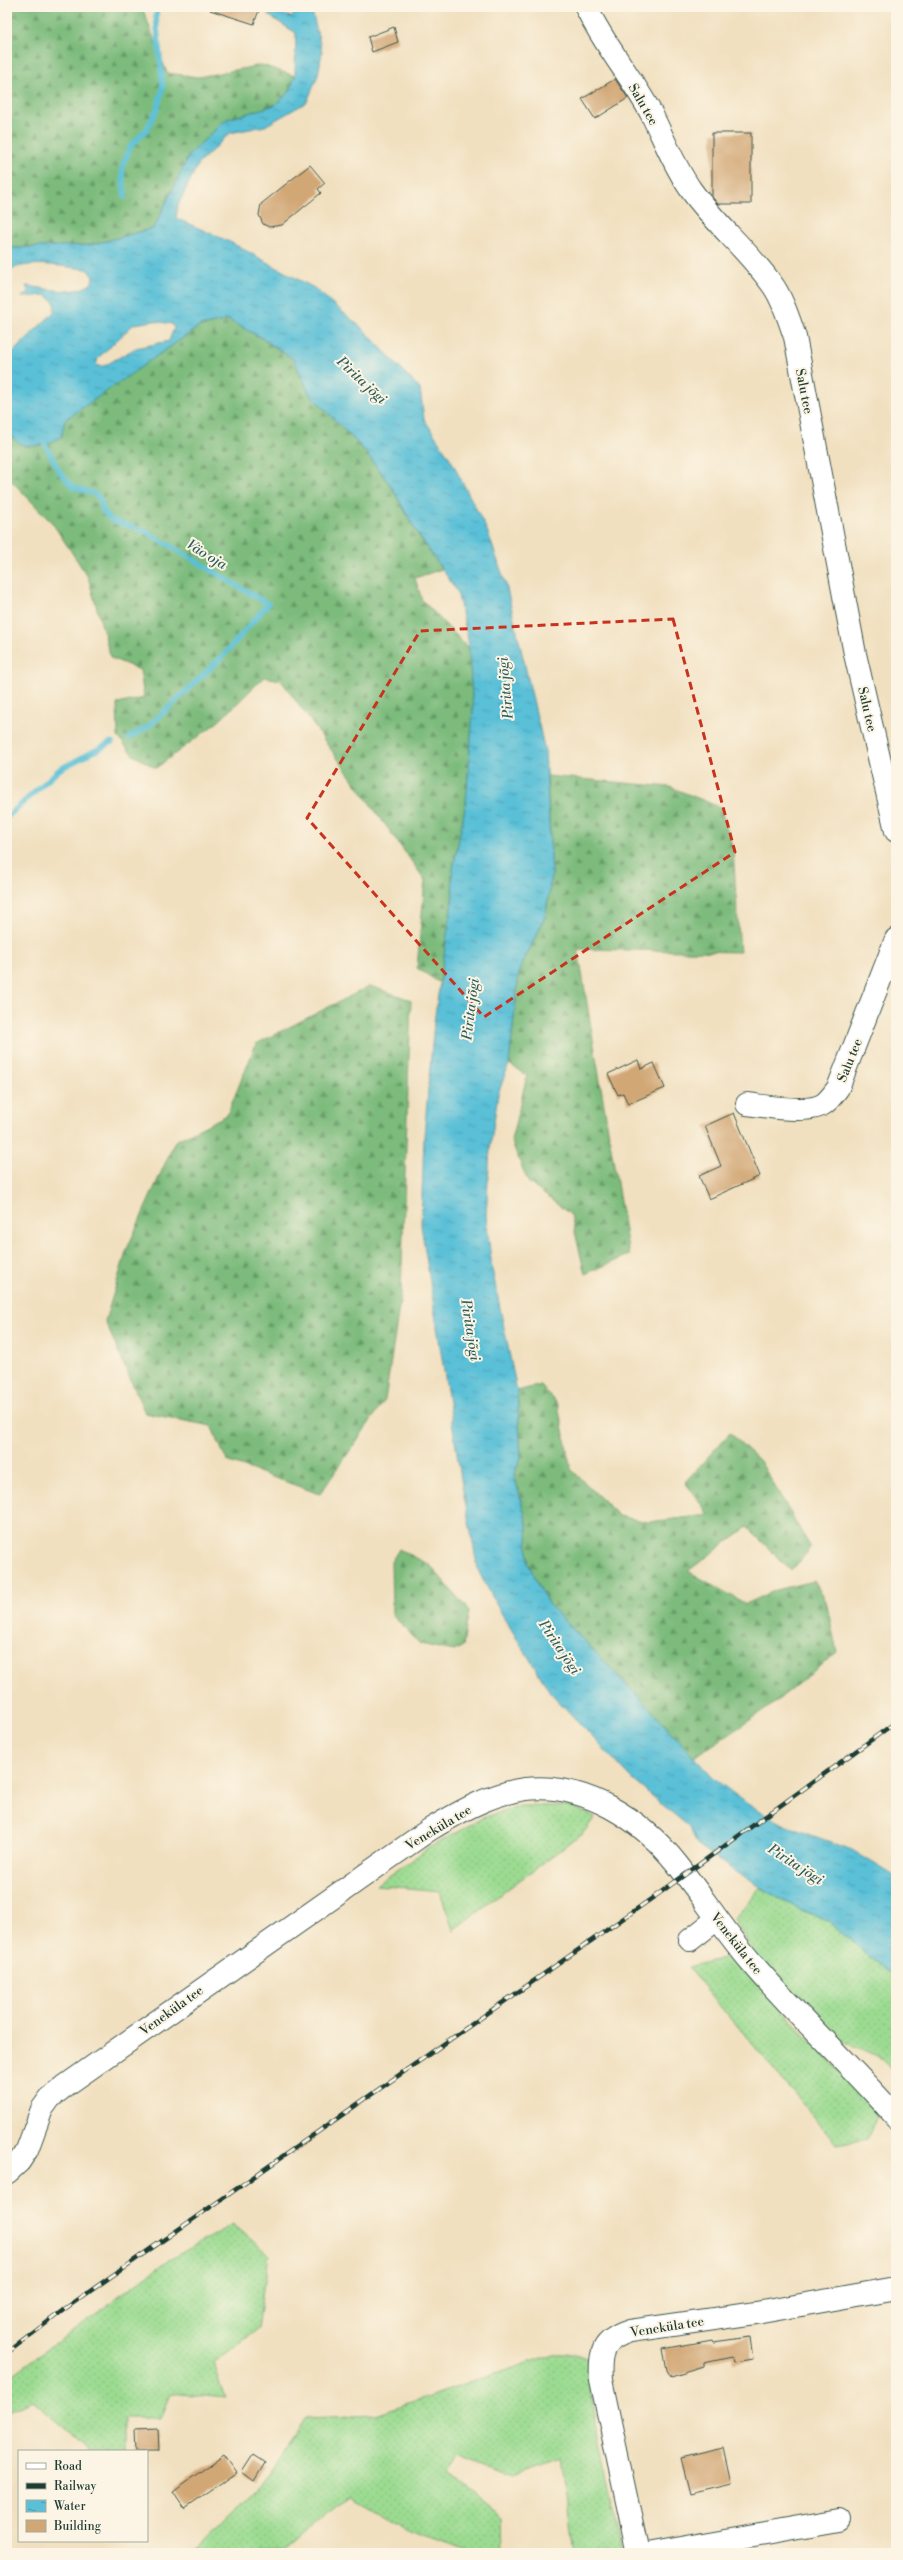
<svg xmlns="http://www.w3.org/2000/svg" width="903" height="2560" font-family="'Libre Bodoni',serif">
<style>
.grass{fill:url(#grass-dots);stroke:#5d8c62}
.forest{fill:url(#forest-firs);stroke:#4e7c58}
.water{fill:url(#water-ripples);stroke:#3c7e86;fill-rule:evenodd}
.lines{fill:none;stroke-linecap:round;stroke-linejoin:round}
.stream{stroke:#5ac0d7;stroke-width:5.5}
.building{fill:#d2a776}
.minor-casing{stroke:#3e5549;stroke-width:24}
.minor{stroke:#fff;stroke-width:22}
.rail-casing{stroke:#1f3d34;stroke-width:4.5}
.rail{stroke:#fcf5e5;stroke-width:3;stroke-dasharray:9;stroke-linecap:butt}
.marked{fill:none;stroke:#c8321e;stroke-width:3;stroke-dasharray:8 5;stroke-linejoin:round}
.labels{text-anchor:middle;stroke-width:4;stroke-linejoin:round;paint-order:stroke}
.street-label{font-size:13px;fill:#1f3d34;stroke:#fcf5e5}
.water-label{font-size:14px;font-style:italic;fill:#2e5e5d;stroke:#fcf5e5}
</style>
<defs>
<pattern id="grass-dots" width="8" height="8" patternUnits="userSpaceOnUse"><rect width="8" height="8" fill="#9bdb91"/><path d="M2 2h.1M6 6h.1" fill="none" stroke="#85bd7e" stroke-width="1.8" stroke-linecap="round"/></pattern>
<pattern id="forest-firs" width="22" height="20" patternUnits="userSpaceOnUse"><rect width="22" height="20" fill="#7cbb7b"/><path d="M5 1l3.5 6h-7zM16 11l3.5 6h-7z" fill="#659966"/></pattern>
<pattern id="water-ripples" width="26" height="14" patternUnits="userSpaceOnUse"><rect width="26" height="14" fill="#5ac0d7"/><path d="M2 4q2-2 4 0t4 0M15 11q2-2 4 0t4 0" fill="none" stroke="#4a9daf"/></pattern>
</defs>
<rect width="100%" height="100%" fill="#fcf5e5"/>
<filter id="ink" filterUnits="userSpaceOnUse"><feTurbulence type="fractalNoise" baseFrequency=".025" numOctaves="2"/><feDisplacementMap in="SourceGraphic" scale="8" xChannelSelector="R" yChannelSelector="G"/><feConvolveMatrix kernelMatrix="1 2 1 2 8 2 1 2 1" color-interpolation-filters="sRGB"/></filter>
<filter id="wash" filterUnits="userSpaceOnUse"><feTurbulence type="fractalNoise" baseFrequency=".012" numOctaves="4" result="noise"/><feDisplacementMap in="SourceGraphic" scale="16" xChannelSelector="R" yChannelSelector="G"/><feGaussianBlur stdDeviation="0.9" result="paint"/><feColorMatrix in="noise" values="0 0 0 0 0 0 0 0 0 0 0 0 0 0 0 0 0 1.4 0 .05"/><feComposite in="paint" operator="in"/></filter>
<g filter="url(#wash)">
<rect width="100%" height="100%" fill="#f1e0c0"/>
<g class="grass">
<polygon points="520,1806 570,1806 595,1817 584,1832 453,1930 440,1891 376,1885 427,1849 482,1818"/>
<polygon points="760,1887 785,1902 829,1922 896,1979 896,2072 882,2058 851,2045 829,2031 753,1952 734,1920"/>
<polygon points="731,1956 852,2084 877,2115 868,2139 836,2144 688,1967"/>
<polygon points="233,2224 269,2255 258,2328 214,2363 226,2398 170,2393 161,2418 124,2418 124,2451 88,2451 87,2446 33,2401 7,2413 7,2379 169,2260"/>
<polygon points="554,2354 576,2354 586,2358 597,2438 622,2553 574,2553 561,2460 509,2477 457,2456 448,2473 503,2517 504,2553 476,2553 408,2530 349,2496 284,2553 122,2553 195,2553 246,2502 306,2418 376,2415"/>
</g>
<g class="forest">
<polygon points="7,7 142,7 167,73 198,77 262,65 295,76 290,91 275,105 225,120 189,155 154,228 91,245 7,248"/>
<polygon points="228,320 262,338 294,360 309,393 364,450 391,486 416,531 442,569 415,578 422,600 469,649 473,710 466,804 452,874 453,895 440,983 417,968 425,880 281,680 264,677 219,721 156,768 133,755 118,737 117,704 144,698 140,670 111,658 88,577 53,524 7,476 7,426 14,439 61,437 65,420 124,377 200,326"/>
<polygon points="547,776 670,787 720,807 733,850 740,952 578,949 629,1255 585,1274 571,1215 528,1182 511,1140 527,1076 509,1064 519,971 545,917 552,874"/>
<polygon points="370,986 411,1000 401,1294 385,1400 320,1494 227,1461 211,1426 145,1413 105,1321 127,1249 175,1141 227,1115 256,1044"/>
<polygon points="541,1385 558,1405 571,1469 619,1516 648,1522 709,1515 685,1482 730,1433 760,1461 811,1548 791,1571 747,1527 688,1571 746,1604 776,1590 814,1581 826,1601 837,1652 768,1708 693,1758 643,1701 548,1604 528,1563 527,1523 514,1474 521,1458 517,1391"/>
<polygon points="399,1549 430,1565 469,1611 463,1646 454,1651 420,1644 392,1614 391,1562"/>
</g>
<path class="water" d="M 293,7 L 311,7 L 322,52 L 318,75 L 307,102 L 265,126 L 230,133 L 198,164 L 178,205 L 176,218 L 232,243 L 314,288 L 363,329 L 420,389 L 424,419 L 451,460 L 487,530 L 506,585 L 545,751 L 552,874 L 545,917 L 519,971 L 509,1064 L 498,1094 L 490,1149 L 486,1216 L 492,1269 L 517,1391 L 521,1458 L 514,1474 L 527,1523 L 528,1563 L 548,1604 L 643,1701 L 713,1778 L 749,1805 L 787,1826 L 852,1850 L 896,1877 L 896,1979 L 829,1922 L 785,1902 L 730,1868 L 697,1844 L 688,1826 L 632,1779 L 550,1692 L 500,1611 L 478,1570 L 462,1485 L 421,1225 L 424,1136 L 434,1022 L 453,895 L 452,874 L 466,803 L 473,710 L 468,639 L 457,591 L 416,531 L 391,486 L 364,450 L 309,393 L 294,360 L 262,338 L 228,320 L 200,326 L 65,420 L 61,437 C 42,448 16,453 7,427 C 3,413 7,374 7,358 L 54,312 L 55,303 L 46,295 L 22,297 L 29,292 L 26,286 C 46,288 75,297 92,283 L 93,277 L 87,269 C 62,267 30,259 7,271 L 7,248 L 91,245 L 154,228 L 189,155 L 225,120 L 275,105 L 290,91 L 295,76 L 296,33 L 268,15 L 269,11 L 292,17 L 295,12 ZM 154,321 L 172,324 L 174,328 L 169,341 L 136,348 L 104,366 L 96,366 L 98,358 L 134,324 Z"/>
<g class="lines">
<g class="stream">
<polyline points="125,197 122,168 130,147 147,129 157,109 163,87 156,17 157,7"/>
<polyline points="43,440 59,471 73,487 95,494 101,501 103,511 111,520 145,531 268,604 223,656 149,726 129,738"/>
<polyline points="7,817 60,769 112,742"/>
</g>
</g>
<g id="blocks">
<g class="building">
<polygon points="211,7 260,7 254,24 210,10"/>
<polygon points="394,27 398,42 372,52 368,37"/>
<polygon points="615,79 628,98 595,119 582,99"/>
<polygon points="712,133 751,133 751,204 718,204 712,197"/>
<polygon points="310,165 325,183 318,189 321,193 282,225 269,227 263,224 259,215 261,204"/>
<polygon points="638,1060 641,1069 654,1063 665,1088 628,1104 623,1093 618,1095 608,1074"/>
<polygon points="734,1113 760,1176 709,1199 699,1176 721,1166 705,1126"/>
<polygon points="750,2337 753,2360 733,2363 732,2357 704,2363 704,2367 671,2377 667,2370 663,2349 712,2340 713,2342"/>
<polygon points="158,2429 159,2451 135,2451 134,2430"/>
<polygon points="724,2448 732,2484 690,2494 681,2458"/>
<polygon points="224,2455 237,2473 185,2509 173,2491"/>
<polygon points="253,2455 265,2463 254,2481 242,2472"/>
</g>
</g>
</g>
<g filter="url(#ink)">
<use href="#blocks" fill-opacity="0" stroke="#3e5549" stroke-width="1"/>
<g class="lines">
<defs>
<g id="minor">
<path d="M 586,7 C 604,45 631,76 651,113 C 664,139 674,166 691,190 C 716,225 750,252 774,287 C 784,302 789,320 795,337 L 855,654 L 896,831"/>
<path d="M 747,1104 C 766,1106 810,1115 825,1103 C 830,1099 834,1093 838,1088 L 896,939"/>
<polyline points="690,1940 717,1919"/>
<path d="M 7,2173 L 19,2162 L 27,2150 L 42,2109 L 50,2098 L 65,2086 L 429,1830 C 459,1812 490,1794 525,1789 C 585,1782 642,1820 677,1864 C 703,1897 725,1932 752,1963 C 798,2017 850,2064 896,2117"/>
<path d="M 638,2553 L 601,2380 C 599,2352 602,2340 630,2331 L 756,2313 L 896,2288"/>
<polyline points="652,2553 839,2520"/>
</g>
</defs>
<use href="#minor" class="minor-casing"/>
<use href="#minor" class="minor"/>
<defs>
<polyline id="rail" points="7,2353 66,2308 661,1892 896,1722"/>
</defs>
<use href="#rail" class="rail-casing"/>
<use href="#rail" class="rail"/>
</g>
</g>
<path class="marked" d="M 673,619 L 735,852 L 484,1017 L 307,818 L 420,631 Z"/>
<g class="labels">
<g class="street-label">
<text transform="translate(644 104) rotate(60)" y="5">Salu tee</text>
<text transform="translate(805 391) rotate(79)" y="5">Salu tee</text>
<text transform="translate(868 709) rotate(77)" y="5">Salu tee</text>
<text transform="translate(849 1060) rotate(-68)" y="5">Salu tee</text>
<text transform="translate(438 1827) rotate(-31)" y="5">Veneküla tee</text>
<text transform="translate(737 1943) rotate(52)" y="5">Veneküla tee</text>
<text transform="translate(171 2010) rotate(-36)" y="5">Veneküla tee</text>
<text transform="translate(667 2326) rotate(-9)" y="5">Veneküla tee</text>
</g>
<g class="water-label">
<text transform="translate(362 380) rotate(43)" y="5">Pirita jõgi</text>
<text transform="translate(207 554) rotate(31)" y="5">Väo oja</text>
<text transform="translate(505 688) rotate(-95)" y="5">Pirita jõgi</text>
<text transform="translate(470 1009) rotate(-83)" y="5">Pirita jõgi</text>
<text transform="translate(471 1330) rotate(81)" y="5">Pirita jõgi</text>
<text transform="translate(560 1647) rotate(56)" y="5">Pirita jõgi</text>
<text transform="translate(796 1864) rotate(33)" y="5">Pirita jõgi</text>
</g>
</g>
<rect width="903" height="2560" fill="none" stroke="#fcf5e5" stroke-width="24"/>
<rect x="18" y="2450" width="130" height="92" fill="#fcf5e5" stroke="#a4ab9e"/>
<rect x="26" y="2463" width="20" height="6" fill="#ffffff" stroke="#a4ab9e"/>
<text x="54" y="2470" font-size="12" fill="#1f3d34">Road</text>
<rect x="26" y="2483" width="20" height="6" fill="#1f3d34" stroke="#a4ab9e"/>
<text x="54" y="2490" font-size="12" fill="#1f3d34">Railway</text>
<rect x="26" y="2500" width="20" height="12" fill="url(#water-ripples)" stroke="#a4ab9e"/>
<text x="54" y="2510" font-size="12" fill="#1f3d34">Water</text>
<rect x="26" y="2520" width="20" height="12" fill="#d2a776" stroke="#a4ab9e"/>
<text x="54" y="2530" font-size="12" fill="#1f3d34">Building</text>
</svg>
